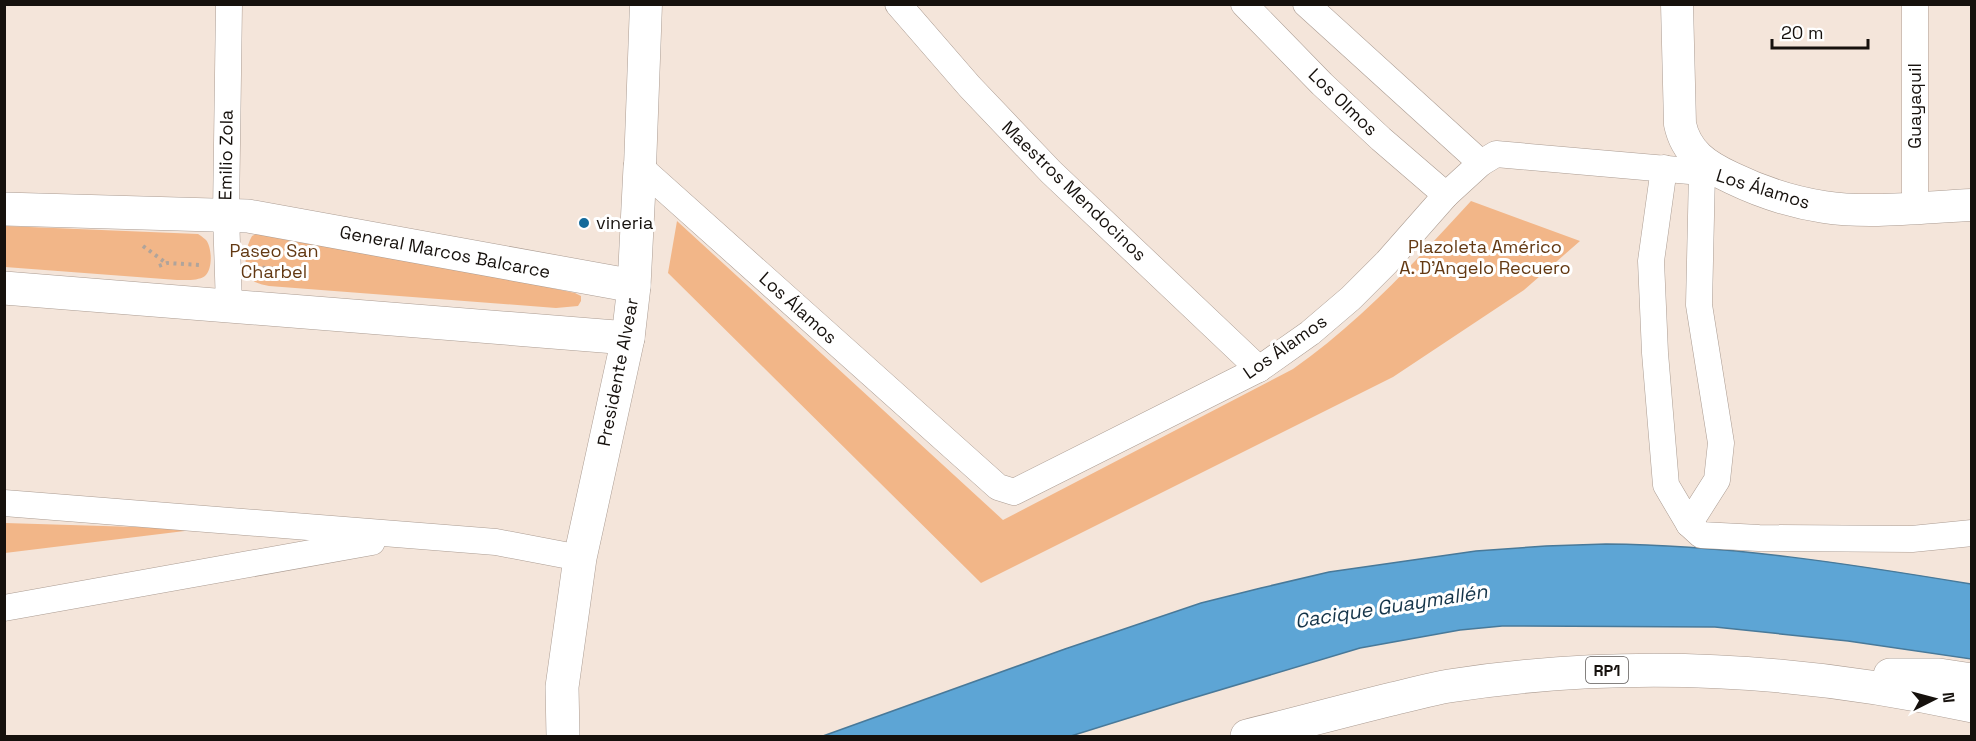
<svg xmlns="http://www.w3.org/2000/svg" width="1976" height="741" font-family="'Space Grotesk',sans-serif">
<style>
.green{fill:#f2b688}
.water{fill:#5da5d5;stroke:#487999;stroke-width:1.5}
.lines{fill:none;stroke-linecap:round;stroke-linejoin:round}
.minor-casing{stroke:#ab9c92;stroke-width:27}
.tertiary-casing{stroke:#ab9c92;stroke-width:33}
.secondary-casing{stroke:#ab9c92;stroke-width:34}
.motorway-casing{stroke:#ab9c92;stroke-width:34}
.path{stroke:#b0a49b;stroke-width:4;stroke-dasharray:3 4.5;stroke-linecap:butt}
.minor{stroke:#fff;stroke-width:26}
.tertiary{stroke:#fff;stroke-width:32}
.secondary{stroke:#fff;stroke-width:33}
.motorway{stroke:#fff;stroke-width:33}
.poi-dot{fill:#136a9b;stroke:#fff;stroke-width:2}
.labels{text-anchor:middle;stroke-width:6;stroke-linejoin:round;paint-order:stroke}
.shield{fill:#fff;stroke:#5c5856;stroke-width:1.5}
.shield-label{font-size:16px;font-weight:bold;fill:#16110d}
.street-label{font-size:18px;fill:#16110d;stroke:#fff}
.poi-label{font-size:18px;fill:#16110d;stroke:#fff;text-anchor:start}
.park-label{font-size:18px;fill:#633913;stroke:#fff}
.water-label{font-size:20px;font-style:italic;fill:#143449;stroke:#fff}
</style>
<rect width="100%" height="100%" fill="#f4e5da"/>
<g class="green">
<path d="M 1471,201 L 1580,241 L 1524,290 L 1393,377 L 981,583 L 668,273 L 677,221 L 1003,520 L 1293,369 C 1360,322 1416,261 1471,201 Z"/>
<path d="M 5,226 L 198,234 C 200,235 205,239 206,240 C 212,247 213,269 205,276 C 198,281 186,280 177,280 L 5,267 Z"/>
<path d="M 256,234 L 509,279 L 575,293 L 581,296 L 581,301 L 578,306 L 556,308 L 269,286 C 265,285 259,284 255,282 C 241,272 245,248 252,236 Z"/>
<polygon points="5,523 201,529 5,553"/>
</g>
<path class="water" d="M 1606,544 C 1729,545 1850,564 1971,584 L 1971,659 L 1848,641 L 1715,627 L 1502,626 L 1460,630 L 1360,648 L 1183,701 L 1071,736 L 823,736 L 1065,649 L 1201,603 L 1261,588 L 1329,572 L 1476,551 L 1546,546 Z"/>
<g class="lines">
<defs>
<g id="minor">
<polyline points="229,4 226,214 229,306"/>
<polyline points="898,4 970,87 1051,172 1259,369"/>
<polyline points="1244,4 1322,84 1381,139 1446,195"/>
<polyline points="1306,4 1481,163"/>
<polyline points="1915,4 1915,208"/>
<polyline points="640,167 998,487 1014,492 1259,369 1310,333 1351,298 1387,262 1446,195 1481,163 1496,154 1724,174"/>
<polyline points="1664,168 1651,261 1655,353 1666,485 1689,524 1717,480 1721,443 1699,305 1702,172"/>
<polyline points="4,503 496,542 580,558"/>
<polyline points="1689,524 1701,535 1759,538 1912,539 1972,533"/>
<polyline points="4,608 372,542"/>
</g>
<g id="tertiary">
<path d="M 1677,4 L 1680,124 C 1686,153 1706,166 1732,178 C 1761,192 1791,202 1824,207 C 1869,214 1925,207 1972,205"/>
<polyline points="640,167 646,4"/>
</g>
<g id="secondary">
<polyline points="4,209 248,216 634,286"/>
<polyline points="4,288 628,338"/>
<polyline points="563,736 562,687 580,558 628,338 634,286 640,167"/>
</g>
<g id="motorway">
<polyline points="1890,675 1939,675 1972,680"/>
<path d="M 1247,736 C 1295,724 1343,711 1392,699 C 1411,695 1430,689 1449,686 C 1623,659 1800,668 1972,706"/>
</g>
</defs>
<use href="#minor" class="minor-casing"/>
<use href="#tertiary" class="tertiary-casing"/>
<use href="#secondary" class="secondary-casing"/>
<use href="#motorway" class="motorway-casing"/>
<g class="path">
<polyline points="143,246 166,263"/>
<polyline points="159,266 167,263 199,265"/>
<polyline points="255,267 294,271 308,278"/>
</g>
<use href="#minor" class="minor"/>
<use href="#tertiary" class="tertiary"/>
<use href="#secondary" class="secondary"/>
<use href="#motorway" class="motorway"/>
</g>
<circle class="poi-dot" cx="584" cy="223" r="6"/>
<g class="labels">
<rect class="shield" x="1586" y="657" width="42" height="26" rx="4.5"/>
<g class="shield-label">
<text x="1607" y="676">RP1</text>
</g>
<g class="street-label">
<text transform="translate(1343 102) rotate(44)" y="6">Los Olmos</text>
<text transform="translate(1915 106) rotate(-90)" y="6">Guayaquil</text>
<text transform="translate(226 155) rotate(-89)" y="6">Emilio Zola</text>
<text transform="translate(1763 189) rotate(17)" y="6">Los Álamos</text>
<text transform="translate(1074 191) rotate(44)" y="6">Maestros Mendocinos</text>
<text transform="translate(445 252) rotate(11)" y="6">General Marcos Balcarce</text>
<text transform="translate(798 308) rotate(42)" y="6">Los Álamos</text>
<text transform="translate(1285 347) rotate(-35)" y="6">Los Álamos</text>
<text transform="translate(618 372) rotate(-79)" y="6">Presidente Alvear</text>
</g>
<g class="poi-label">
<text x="596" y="229">vineria</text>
</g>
<g class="park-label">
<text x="1485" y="253">Plazoleta Américo<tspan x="1485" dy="21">A. D'Angelo Recuero</tspan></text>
<text x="274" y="257">Paseo San<tspan x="274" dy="21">Charbel</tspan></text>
</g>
<g class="water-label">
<text transform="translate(1391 606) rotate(-9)" y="7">Cacique Guaymallén</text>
</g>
</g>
<rect width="1976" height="741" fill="none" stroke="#16110d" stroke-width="12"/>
<g transform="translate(1934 699) rotate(84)" stroke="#ffffff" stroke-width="4.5" paint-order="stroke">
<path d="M0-4.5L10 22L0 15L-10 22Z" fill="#16110d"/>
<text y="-9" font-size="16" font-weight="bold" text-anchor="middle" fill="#16110d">N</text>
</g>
<path d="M1772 39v9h96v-9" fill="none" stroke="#16110d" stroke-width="3"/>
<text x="1781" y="39" font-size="18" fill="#16110d" stroke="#ffffff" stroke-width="4.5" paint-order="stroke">20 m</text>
</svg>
